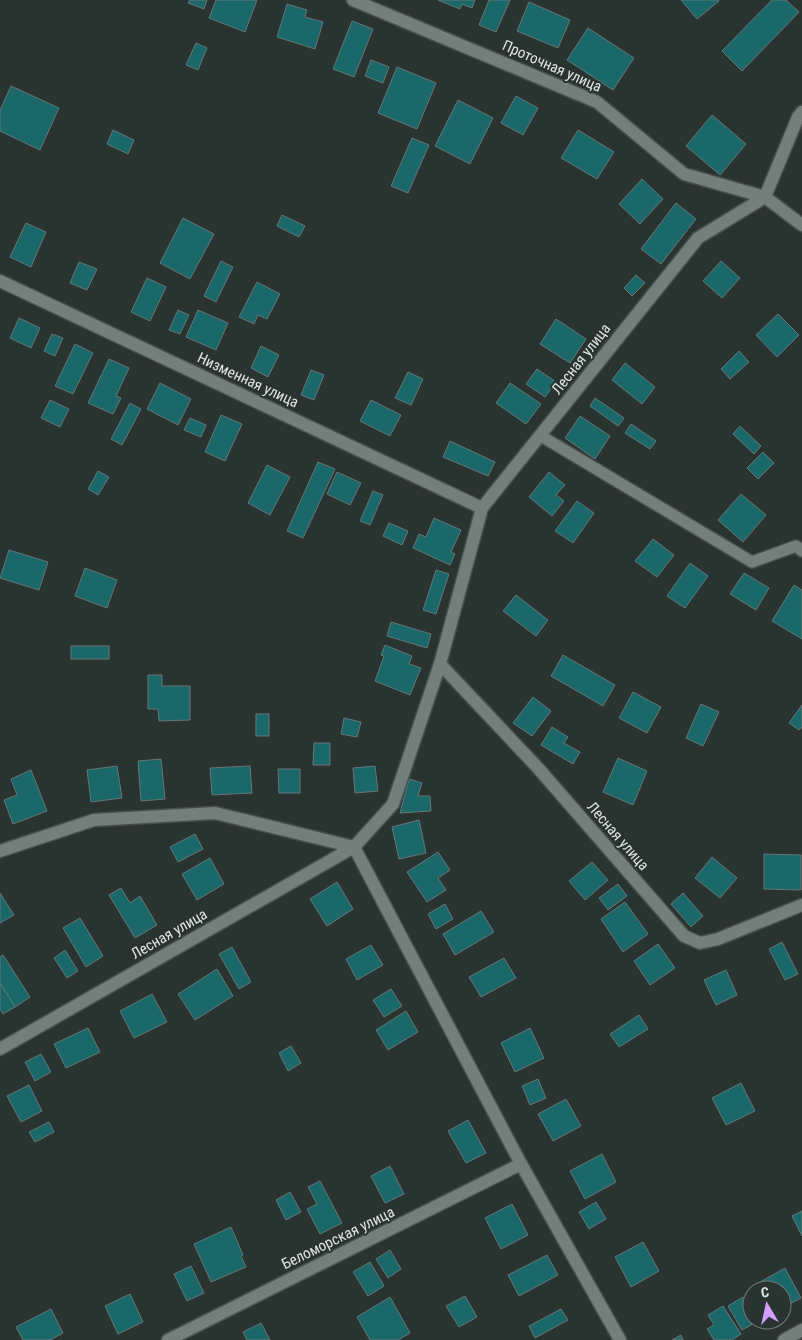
<svg xmlns="http://www.w3.org/2000/svg" width="802" height="1340" font-family="'Roboto Condensed',sans-serif">
<style>
.building{fill:#1b686a;stroke:#687676}
.lines{fill:none;stroke-linecap:round;stroke-linejoin:round}
.service-casing{stroke:#474f4d;stroke-width:14}
.minor-casing{stroke:#474f4d;stroke-width:15}
.service{stroke:#737f7a;stroke-width:11}
.minor{stroke:#737f7a;stroke-width:12}
.labels{text-anchor:middle;stroke-width:4;stroke-linejoin:round;paint-order:stroke}
.street-label{font-size:15px;fill:#dee4e2;stroke:#293430}
</style>
<rect width="100%" height="100%" fill="#293430"/>
<g class="building">
<polygon points="190,0 207,0 204,9 188,3"/>
<polygon points="216,0 257,0 245,32 209,18"/>
<polygon points="438,0 475,0 472,8 462,4 460,9"/>
<polygon points="489,0 510,0 496,32 479,25"/>
<polygon points="681,0 718,0 719,1 697,19"/>
<polygon points="772,0 786,0 799,12 742,71 722,51"/>
<polygon points="529,2 570,20 558,48 517,31"/>
<polygon points="287,4 307,10 305,17 323,22 315,49 277,37"/>
<polygon points="352,21 373,29 354,77 333,69"/>
<polygon points="588,28 634,58 613,90 567,60"/>
<polygon points="196,43 207,48 198,70 186,65"/>
<polygon points="371,60 389,67 383,83 365,76"/>
<polygon points="397,67 436,83 417,129 378,113"/>
<polygon points="11,86 59,108 40,150 0,131 0,110"/>
<polygon points="516,96 538,108 523,135 501,123"/>
<polygon points="458,100 493,118 470,164 435,146"/>
<polygon points="712,115 746,144 720,175 686,146"/>
<polygon points="113,130 134,140 128,154 107,144"/>
<polygon points="578,130 614,152 597,179 561,158"/>
<polygon points="412,138 429,145 408,193 391,186"/>
<polygon points="642,179 663,199 640,224 619,204"/>
<polygon points="676,203 696,219 661,264 641,249"/>
<polygon points="282,215 305,226 299,237 277,226"/>
<polygon points="183,218 214,234 190,279 160,263"/>
<polygon points="26,223 46,232 31,267 10,257"/>
<polygon points="221,261 233,267 216,302 204,296"/>
<polygon points="721,261 740,278 722,298 703,281"/>
<polygon points="79,262 97,269 87,290 70,283"/>
<polygon points="636,275 645,283 632,296 624,288"/>
<polygon points="147,278 166,287 150,321 131,312"/>
<polygon points="257,282 280,294 267,319 258,315 254,324 239,317"/>
<polygon points="178,310 189,315 180,334 169,330"/>
<polygon points="198,310 228,323 216,350 186,337"/>
<polygon points="778,314 799,335 777,357 756,335"/>
<polygon points="19,318 40,328 31,348 10,338"/>
<polygon points="556,319 586,339 570,363 540,344"/>
<polygon points="52,334 63,338 55,356 44,351"/>
<polygon points="75,344 93,353 73,394 55,386"/>
<polygon points="261,346 279,355 268,377 251,368"/>
<polygon points="739,351 749,362 730,379 721,369"/>
<polygon points="109,359 129,368 116,396 121,398 113,414 88,403"/>
<polygon points="625,363 655,387 642,404 612,380"/>
<polygon points="537,369 556,382 545,397 526,384"/>
<polygon points="311,370 324,375 314,400 301,395"/>
<polygon points="408,372 423,379 411,405 395,398"/>
<polygon points="160,383 191,399 178,425 147,409"/>
<polygon points="510,383 541,404 526,424 496,403"/>
<polygon points="595,398 624,418 618,426 590,406"/>
<polygon points="50,400 69,409 60,427 41,418"/>
<polygon points="371,400 401,415 390,436 360,421"/>
<polygon points="130,403 141,409 122,445 111,439"/>
<polygon points="221,415 242,424 225,461 205,452"/>
<polygon points="580,416 610,436 595,459 565,438"/>
<polygon points="190,418 206,425 201,437 184,430"/>
<polygon points="631,424 656,441 650,449 625,433"/>
<polygon points="740,426 761,446 754,454 733,434"/>
<polygon points="450,441 495,462 488,476 443,457"/>
<polygon points="763,452 774,463 758,479 747,468"/>
<polygon points="318,462 335,469 303,538 287,531"/>
<polygon points="267,465 290,477 270,515 248,503"/>
<polygon points="98,471 109,477 98,495 88,489"/>
<polygon points="337,472 361,483 350,505 327,494"/>
<polygon points="549,472 565,485 556,495 564,501 552,516 529,497"/>
<polygon points="373,491 383,495 370,525 360,521"/>
<polygon points="741,494 766,515 743,542 718,520"/>
<polygon points="577,501 594,513 573,543 555,531"/>
<polygon points="434,518 461,530 451,552 455,554 450,565 413,548 419,534 426,537"/>
<polygon points="389,523 408,531 402,545 383,536"/>
<polygon points="653,539 674,555 657,577 635,561"/>
<polygon points="9,550 48,562 39,590 0,578"/>
<polygon points="690,563 708,576 685,608 667,596"/>
<polygon points="85,568 117,580 107,608 75,596"/>
<polygon points="436,570 449,574 436,614 423,610"/>
<polygon points="744,573 769,588 756,610 730,594"/>
<polygon points="794,585 802,590 802,639 772,621"/>
<polygon points="516,595 548,620 536,636 503,611"/>
<polygon points="391,622 431,634 427,648 387,636"/>
<polygon points="385,645 412,656 409,664 421,668 410,695 375,681 384,656 381,655"/>
<rect x="71" y="646" width="38" height="13"/>
<polygon points="563,655 615,685 603,706 551,676"/>
<polygon points="148,675 162,675 162,686 190,686 190,720 159,721 158,709 148,709"/>
<polygon points="633,692 661,707 647,733 619,718"/>
<polygon points="533,697 551,711 532,736 513,723"/>
<polygon points="701,704 719,712 703,746 686,738"/>
<polygon points="802,705 802,727 799,730 789,723"/>
<rect x="256" y="714" width="13" height="22"/>
<polygon points="344,718 361,722 357,737 341,734"/>
<polygon points="552,727 568,737 564,743 580,752 573,764 541,745"/>
<polygon points="314,743 330,743 330,765 313,765"/>
<polygon points="618,758 647,771 633,805 603,792"/>
<polygon points="161,759 165,799 141,801 138,761"/>
<polygon points="117,766 122,798 91,802 87,770"/>
<polygon points="250,766 252,793 212,795 210,768"/>
<polygon points="375,766 378,791 355,793 353,768"/>
<polygon points="278,769 300,769 300,793 279,793"/>
<polygon points="31,770 47,811 13,824 4,800 17,795 11,779"/>
<polygon points="409,779 422,783 418,796 430,796 431,811 400,813"/>
<polygon points="419,820 426,853 399,859 392,827"/>
<polygon points="195,834 203,849 178,862 170,847"/>
<polygon points="438,852 450,870 438,878 446,890 427,902 407,872"/>
<polygon points="764,854 801,855 801,890 764,889"/>
<polygon points="712,857 737,878 720,898 695,878"/>
<polygon points="210,858 224,884 197,900 182,874"/>
<polygon points="592,862 608,880 585,900 569,881"/>
<polygon points="337,882 353,909 327,926 310,899"/>
<polygon points="618,884 627,896 608,910 599,898"/>
<polygon points="121,888 130,903 140,896 157,925 135,938 109,895"/>
<polygon points="0,893 14,915 0,923"/>
<polygon points="683,893 703,916 691,927 671,904"/>
<polygon points="625,902 648,934 623,952 601,919"/>
<polygon points="445,904 453,919 436,929 428,914"/>
<polygon points="481,911 494,932 455,955 443,934"/>
<polygon points="80,918 103,956 86,967 63,928"/>
<polygon points="782,942 798,974 785,980 769,949"/>
<polygon points="658,944 675,968 650,985 634,961"/>
<polygon points="371,945 383,965 357,980 346,959"/>
<polygon points="232,947 251,982 239,989 219,954"/>
<polygon points="65,950 78,971 67,978 54,958"/>
<polygon points="3,955 30,997 15,1007 0,983 0,957"/>
<polygon points="504,958 516,978 481,997 469,977"/>
<polygon points="217,969 233,996 195,1020 178,994"/>
<polygon points="726,970 737,995 716,1005 704,980"/>
<polygon points="0,983 15,1007 3,1014 0,1009"/>
<polygon points="391,989 402,1006 384,1017 373,1000"/>
<polygon points="152,994 167,1022 134,1038 120,1011"/>
<polygon points="406,1011 418,1032 388,1050 376,1030"/>
<polygon points="639,1015 648,1029 619,1047 610,1034"/>
<polygon points="88,1028 100,1052 66,1068 54,1044"/>
<polygon points="530,1028 544,1058 515,1072 501,1043"/>
<polygon points="291,1046 301,1063 288,1071 279,1053"/>
<polygon points="41,1054 51,1072 35,1081 25,1062"/>
<polygon points="538,1079 546,1098 530,1105 522,1086"/>
<polygon points="741,1083 755,1111 726,1125 712,1098"/>
<polygon points="29,1085 42,1111 21,1122 7,1096"/>
<polygon points="566,1099 581,1126 553,1141 538,1114"/>
<polygon points="468,1120 486,1153 466,1163 448,1131"/>
<polygon points="49,1122 54,1132 35,1142 29,1132"/>
<polygon points="602,1154 616,1182 585,1199 570,1171"/>
<polygon points="390,1166 404,1194 385,1203 371,1176"/>
<polygon points="320,1181 342,1223 320,1234 307,1209 317,1204 308,1187"/>
<polygon points="290,1192 301,1212 286,1220 276,1200"/>
<polygon points="596,1202 606,1219 589,1229 579,1212"/>
<polygon points="512,1204 528,1235 501,1249 485,1218"/>
<polygon points="802,1211 802,1236 792,1216"/>
<polygon points="231,1227 243,1255 241,1256 246,1267 211,1282 194,1244"/>
<polygon points="643,1242 659,1271 631,1287 615,1257"/>
<polygon points="390,1250 401,1269 388,1278 376,1259"/>
<polygon points="547,1255 558,1275 519,1296 508,1275"/>
<polygon points="370,1262 384,1286 368,1296 353,1272"/>
<polygon points="191,1266 204,1293 187,1301 174,1274"/>
<polygon points="785,1268 801,1298 782,1308 782,1290 757,1290 755,1285"/>
<polygon points="130,1294 143,1322 118,1334 105,1306"/>
<polygon points="465,1296 477,1317 459,1327 446,1306"/>
<polygon points="390,1297 410,1333 398,1340 370,1340 357,1317"/>
<polygon points="743,1297 752,1311 752,1320 758,1321 742,1330 728,1306"/>
<polygon points="723,1306 741,1334 732,1340 714,1340 707,1329 714,1325 708,1315"/>
<polygon points="51,1309 63,1333 50,1340 23,1340 16,1327"/>
<polygon points="561,1309 568,1320 535,1338 529,1326"/>
<polygon points="261,1323 270,1340 247,1340 243,1332"/>
<polygon points="681,1335 683,1340 672,1340"/>
</g>
<g class="lines">
<defs>
<polyline id="service" points="541,436 752,562 796,546 802,551"/>
<g id="minor">
<polyline points="353,0 597,102 684,174 765,197 802,225"/>
<polyline points="0,281 482,508"/>
<polyline points="440,664 538,768 684,936 700,943 718,939 802,905"/>
<polyline points="0,851 94,820 215,813 354,847 521,1164 620,1340"/>
<polyline points="0,1049 354,847 393,804 440,664 482,508 698,238 765,197 798,117 802,112"/>
<polyline points="168,1340 521,1164"/>
<polyline points="784,1340 802,1330"/>
</g>
</defs>
<use href="#service" class="service-casing"/>
<use href="#minor" class="minor-casing"/>
<use href="#service" class="service"/>
<use href="#minor" class="minor"/>
</g>
<g class="labels">
<g class="street-label">
<text transform="translate(552 66) rotate(24)" y="5">Проточная улица</text>
<text transform="translate(581 359) rotate(-52)" y="5">Лесная улица</text>
<text transform="translate(248 380) rotate(25)" y="5">Низменная улица</text>
<text transform="translate(618 836) rotate(49)" y="5">Лесная улица</text>
<text transform="translate(169 934) rotate(-30)" y="5">Лесная улица</text>
<text transform="translate(338 1238) rotate(-26)" y="5">Беломорская улица</text>
</g>
</g>
<g transform="translate(767 1305) rotate(351)"><circle r="24" fill="#293430" stroke="#717a77"/>
<path d="M0-4L9 19L0 12L-9 19Z" fill="#d29dfd"/>
<text y="-8" font-size="14" font-weight="bold" text-anchor="middle" fill="#dee4e2">С</text>
</g>
</svg>
